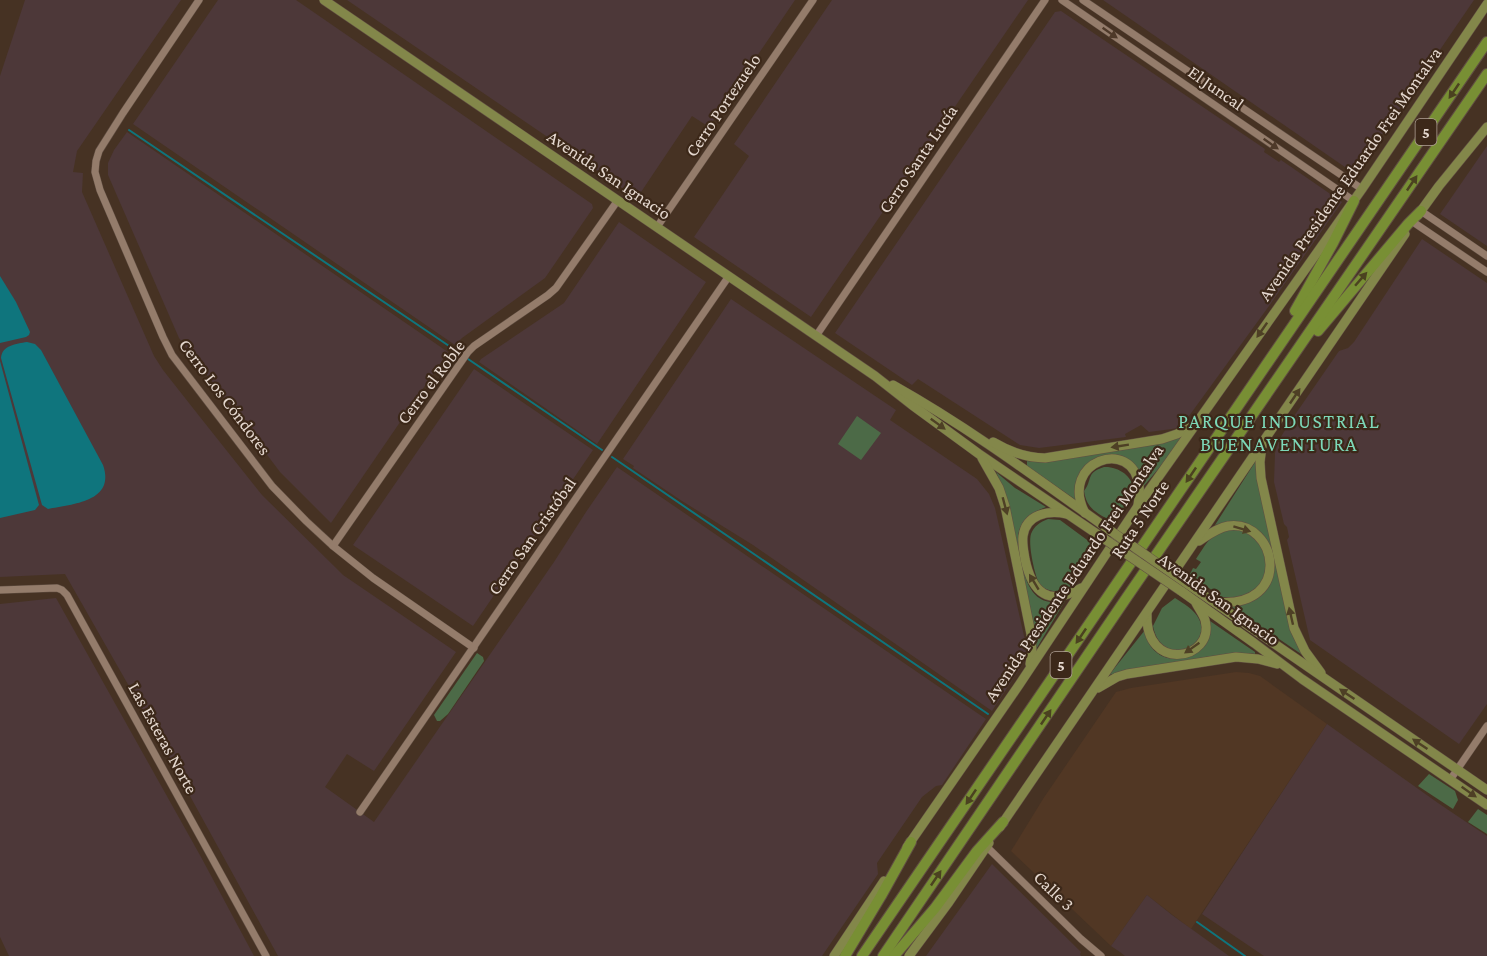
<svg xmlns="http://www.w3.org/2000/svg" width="1487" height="956" font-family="'Crimson Pro',serif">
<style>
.built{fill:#513724}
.industrial{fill:#4d3839}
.green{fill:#4c6a47}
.water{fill:#0f757d}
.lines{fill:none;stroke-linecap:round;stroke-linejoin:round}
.stream{stroke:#0f757d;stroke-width:2}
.minor-casing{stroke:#604e42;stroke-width:8}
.major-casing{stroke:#604e42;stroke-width:10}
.highway-casing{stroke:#604e42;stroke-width:12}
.minor{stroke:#947c6b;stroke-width:7}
.major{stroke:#83874a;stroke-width:9}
.highway{stroke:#788f34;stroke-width:10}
.major-bridge-casing{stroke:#604e42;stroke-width:10;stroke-linecap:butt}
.major-bridge{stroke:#83874a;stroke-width:9}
.oneway{fill:#4e3929}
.oneway2{fill:#4b4220}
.oneway3{fill:#4e4025}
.labels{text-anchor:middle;stroke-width:4.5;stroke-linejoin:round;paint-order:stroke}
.shield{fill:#3c2819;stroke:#b2a398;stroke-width:1.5}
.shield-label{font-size:16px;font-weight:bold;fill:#e5d8cf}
.street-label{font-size:18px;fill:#e5d8cf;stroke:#3c2819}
.neighbourhood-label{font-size:20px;letter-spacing:1.5px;fill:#7dd8b8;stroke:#3c2819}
</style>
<rect width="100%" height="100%" fill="#463223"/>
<polygon class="built" points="1236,672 1249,673 1260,676 1327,724 1191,929 1147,895 1111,946 1011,851 1043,799 1116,692 1131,688"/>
<g class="industrial">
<polygon points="25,0 181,0 77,151 73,172 83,173 82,192 154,356 163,370 200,417 262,495 335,567 343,575 456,652 374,771 347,754 325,787 374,822 554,562 586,512 617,467 986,719 942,785 936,786 922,797 877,863 878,874 822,956 278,956 146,716 65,574 0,577 0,76"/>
<polygon points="218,0 296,0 592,204 593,208 545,278 462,338 455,345 133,124"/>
<polygon points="347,0 795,0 709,127 692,116 637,198"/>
<polygon points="832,0 1028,0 811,317 694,237 749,156 734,144"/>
<polygon points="1103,0 1474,0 1355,174"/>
<polygon points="1061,11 1265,149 1264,152 1279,162 1281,160 1342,202 1269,306 1181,427 1172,429 1149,432 1141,425 1125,434 1126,437 1039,448 1020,445 918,379 912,385 835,333 1055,12"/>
<polygon points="127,132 448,352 331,523 280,472 179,338 108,175 108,163 114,150"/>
<polygon points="1487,146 1487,246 1440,214"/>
<polygon points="619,222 706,282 597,444 479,362 481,359 564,303"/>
<polygon points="1422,239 1487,283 1487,704 1459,744 1310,640 1287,540 1289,537 1287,527 1284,524 1274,482 1275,453 1279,440 1290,422 1339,351 1348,348 1354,342"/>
<polygon points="731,299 896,410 890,420 977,479 989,494 995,508 1027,649 1023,664 992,711 753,545 682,501 633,468 634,466 623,459"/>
<polygon points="474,369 593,450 473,626 353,545"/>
<polygon points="56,598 201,857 254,956 9,956 0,937 0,604"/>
<polygon points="1327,724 1438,803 1487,836 1487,956 1264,956 1202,914"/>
<polygon points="992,864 1081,952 1080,954 1081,956 926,956"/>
<polygon points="1147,895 1172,915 1229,956 1125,956 1120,952 1111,946"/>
</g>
<g class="green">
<polygon points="857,416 881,433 861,460 838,444"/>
<path d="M 1178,437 L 1181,439 L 1165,461 L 1143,487 C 1141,480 1140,470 1134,465 C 1131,463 1124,461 1121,460 C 1116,458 1112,456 1107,455 C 1103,455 1102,456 1098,457 C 1081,464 1073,482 1076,500 L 1027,466 L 1027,461 L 1039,462 Z"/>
<path d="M 1257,459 L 1304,656 L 1232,607 C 1244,605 1257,601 1265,591 C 1282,570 1273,535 1247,525 C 1237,520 1226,523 1215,525 Z"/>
<path d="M 1104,467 C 1118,466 1136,477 1133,494 C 1131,502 1119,516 1115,524 C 1099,513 1087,511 1084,491 C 1093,480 1085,473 1104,467 Z"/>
<path d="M 996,472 L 1015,488 L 1046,507 C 1036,511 1026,515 1021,526 C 1016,536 1019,548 1021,559 C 1026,584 1033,608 1065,601 L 1035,651 L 1004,490 Z"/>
<path d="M 1048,519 L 1060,520 L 1098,548 C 1094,554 1088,560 1085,567 C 1081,574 1077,581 1071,586 C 1061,594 1044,593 1038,581 C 1034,571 1028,544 1031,534 C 1034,526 1040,522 1048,519 Z"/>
<path d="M 1233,528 L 1244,530 L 1259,541 L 1267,562 L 1265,575 L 1259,586 L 1241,598 L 1221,597 L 1190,574 L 1193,568 L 1196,569 L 1201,562 L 1196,559 C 1208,541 1211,533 1233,528 Z"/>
<path d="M 1175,598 C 1183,603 1195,610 1199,619 C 1213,647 1161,669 1153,626 L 1162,608 Z"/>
<path d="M 1210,621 L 1255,652 L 1255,654 C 1231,652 1207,657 1184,661 C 1159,665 1134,668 1109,675 L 1145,630 C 1150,672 1208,667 1210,621 Z"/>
<polygon points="477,653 483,657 484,661 448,714 440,721 437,721 434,715"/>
<polygon points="1429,774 1455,791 1458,800 1453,809 1418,786"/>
<polygon points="1478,809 1487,815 1487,834 1468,822"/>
</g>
<g class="water">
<polygon points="0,276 16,302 30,332 29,335 26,337 0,343"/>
<path d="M 27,342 L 35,344 L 41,350 L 103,465 C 116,502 72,504 48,509 L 42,505 L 1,358 C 2,345 16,344 27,342 Z"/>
<polygon points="0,361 39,505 35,510 0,518"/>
</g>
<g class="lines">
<g class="stream">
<polyline points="129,130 458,352"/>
<polyline points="468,359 602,450"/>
<polyline points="612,457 988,714"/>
<polyline points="1197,922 1245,956"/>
</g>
<defs>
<g id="minor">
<polyline points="199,0 123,113 99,151 96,161 95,172 100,190 163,337 172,355 272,486 306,521 333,546 373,578 474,648"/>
<polyline points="1062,0 1354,201"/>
<polyline points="1083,0 1362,189"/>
<polyline points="1421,211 1487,256"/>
<polyline points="1413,222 1487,272"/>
<polyline points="657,227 813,0"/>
<polyline points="816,336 1045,0"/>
<polyline points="333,546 468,352 474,346 548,295 556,288 618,200"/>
<polyline points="0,590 57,588 62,590 67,595 266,956"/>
<polyline points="1450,780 1487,726"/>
<polyline points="360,812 729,276"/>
<polyline points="987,847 1081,939 1101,956"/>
</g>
<g id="major">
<polyline points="324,0 875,376 912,405 979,454 1103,538"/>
<polyline points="1418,215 1439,186 1487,127"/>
<path d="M 893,385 C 968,427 1038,479 1108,529"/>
<path d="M 993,442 C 1010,452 1026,458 1045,458 L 1162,439 L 1177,434 L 1191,427"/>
<polyline points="1262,446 1260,462 1261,478 1294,628 1305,651 1321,673"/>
<polyline points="982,458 999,488 1005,506 1031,634 1032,652 1030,664"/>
<path d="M 1085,513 C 1058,461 1133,436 1139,486 C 1140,492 1139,499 1138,505"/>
<path d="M 1067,514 C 1048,510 1026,514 1023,536 C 1022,544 1024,552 1025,559 C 1032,593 1049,607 1081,588"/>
<path d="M 1199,541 C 1208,535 1217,528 1228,526 C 1277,519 1295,609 1216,602"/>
<polyline points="1186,583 1487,790"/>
<polyline points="1181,591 1254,643 1302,679 1487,805"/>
<path d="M 1147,613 C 1144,674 1216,660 1205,620 C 1203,614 1199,609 1196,603"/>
<polyline points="1098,688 1117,677 1127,674 1236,657 1258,659 1277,664"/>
<polyline points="1000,827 1405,234"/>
<polyline points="907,847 1019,685 1138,506 1362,189 1487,4"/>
<polyline points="834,956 884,881"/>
<polyline points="909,956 949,902 989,843"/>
</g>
<g id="highway">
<polyline points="1295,311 1333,243 1354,201"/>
<polyline points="1318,331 1408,224 1421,211"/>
<polyline points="845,956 881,896 911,842"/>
<polyline points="862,956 1487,42"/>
<polyline points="883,956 1127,597 1487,74"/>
<polyline points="894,956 935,908 977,851 1003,822"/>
</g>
</defs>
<use href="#minor" class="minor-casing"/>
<use href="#major" class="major-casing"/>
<use href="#highway" class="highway-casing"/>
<use href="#minor" class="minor"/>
<use href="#major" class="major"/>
<use href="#highway" class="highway"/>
<defs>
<g id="major-bridge">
<polyline points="1108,529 1186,583"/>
<polyline points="1103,538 1181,591"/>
</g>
</defs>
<use href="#major-bridge" class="major-bridge-casing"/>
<use href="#major-bridge" class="major-bridge"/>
</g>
<defs><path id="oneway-solid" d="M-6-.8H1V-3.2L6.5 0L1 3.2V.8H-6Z" transform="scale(1.5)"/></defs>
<g class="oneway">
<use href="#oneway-solid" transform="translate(1110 33) rotate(35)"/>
<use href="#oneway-solid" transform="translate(1271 144) rotate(35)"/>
</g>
<g class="oneway2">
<use href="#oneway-solid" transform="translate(1454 91) rotate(124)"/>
<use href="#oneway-solid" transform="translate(1412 183) rotate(-56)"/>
<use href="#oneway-solid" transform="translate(1361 279) rotate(-49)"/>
<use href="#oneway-solid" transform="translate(1191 475) rotate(124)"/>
<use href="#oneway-solid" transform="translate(1081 636) rotate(124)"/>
<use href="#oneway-solid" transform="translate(1046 717) rotate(-56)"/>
<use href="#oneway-solid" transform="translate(971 797) rotate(124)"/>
<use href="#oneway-solid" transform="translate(936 878) rotate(-56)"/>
</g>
<g class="oneway3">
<use href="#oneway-solid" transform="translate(1262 330) rotate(125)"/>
<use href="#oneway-solid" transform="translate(1295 396) rotate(-56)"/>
<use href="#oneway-solid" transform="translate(938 424) rotate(36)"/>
<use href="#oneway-solid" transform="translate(1120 446) rotate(171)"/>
<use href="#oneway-solid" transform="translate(1005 506) rotate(75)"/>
<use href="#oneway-solid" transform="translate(1242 529) rotate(17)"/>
<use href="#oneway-solid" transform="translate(1034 582) rotate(-121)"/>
<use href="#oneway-solid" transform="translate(1291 616) rotate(-103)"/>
<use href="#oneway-solid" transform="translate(1192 648) rotate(145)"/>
<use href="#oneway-solid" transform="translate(1347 694) rotate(-146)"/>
<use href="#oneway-solid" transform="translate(1420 744) rotate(-146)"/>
<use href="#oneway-solid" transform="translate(1469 792) rotate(35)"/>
</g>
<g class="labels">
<g class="shield">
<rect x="1415.5" y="119" width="21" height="26" rx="4.5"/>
<rect x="1050.5" y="652" width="21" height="26" rx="4.5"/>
</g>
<g class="shield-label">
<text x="1426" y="138">5</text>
<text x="1061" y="671">5</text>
</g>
<g class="street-label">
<text transform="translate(1216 88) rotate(35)" y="6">El Juncal</text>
<text transform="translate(723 105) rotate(-56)" y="6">Cerro Portezuelo</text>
<text transform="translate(918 159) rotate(-56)" y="6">Cerro Santa Lucía</text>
<text transform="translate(1350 174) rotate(-55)" y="6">Avenida Presidente Eduardo Frei Montalva</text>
<text transform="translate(609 175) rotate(34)" y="6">Avenida San Ignacio</text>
<text transform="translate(431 382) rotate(-53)" y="6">Cerro el Roble</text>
<text transform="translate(225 397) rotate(53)" y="6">Cerro Los Cóndores</text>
<text transform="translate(1140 519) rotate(-56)" y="6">Ruta 5 Norte</text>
<text transform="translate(532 536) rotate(-55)" y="6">Cerro San Cristóbal</text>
<text transform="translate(1074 573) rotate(-56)" y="6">Avenida Presidente Eduardo Frei Montalva</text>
<text transform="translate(1219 599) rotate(36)" y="6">Avenida San Ignacio</text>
<text transform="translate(163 738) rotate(61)" y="6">Las Esteras Norte</text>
<text transform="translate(1054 891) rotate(44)" y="6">Calle 3</text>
</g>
<g class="neighbourhood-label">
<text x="1279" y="428">PARQUE INDUSTRIAL<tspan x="1279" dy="23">BUENAVENTURA</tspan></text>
</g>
</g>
</svg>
